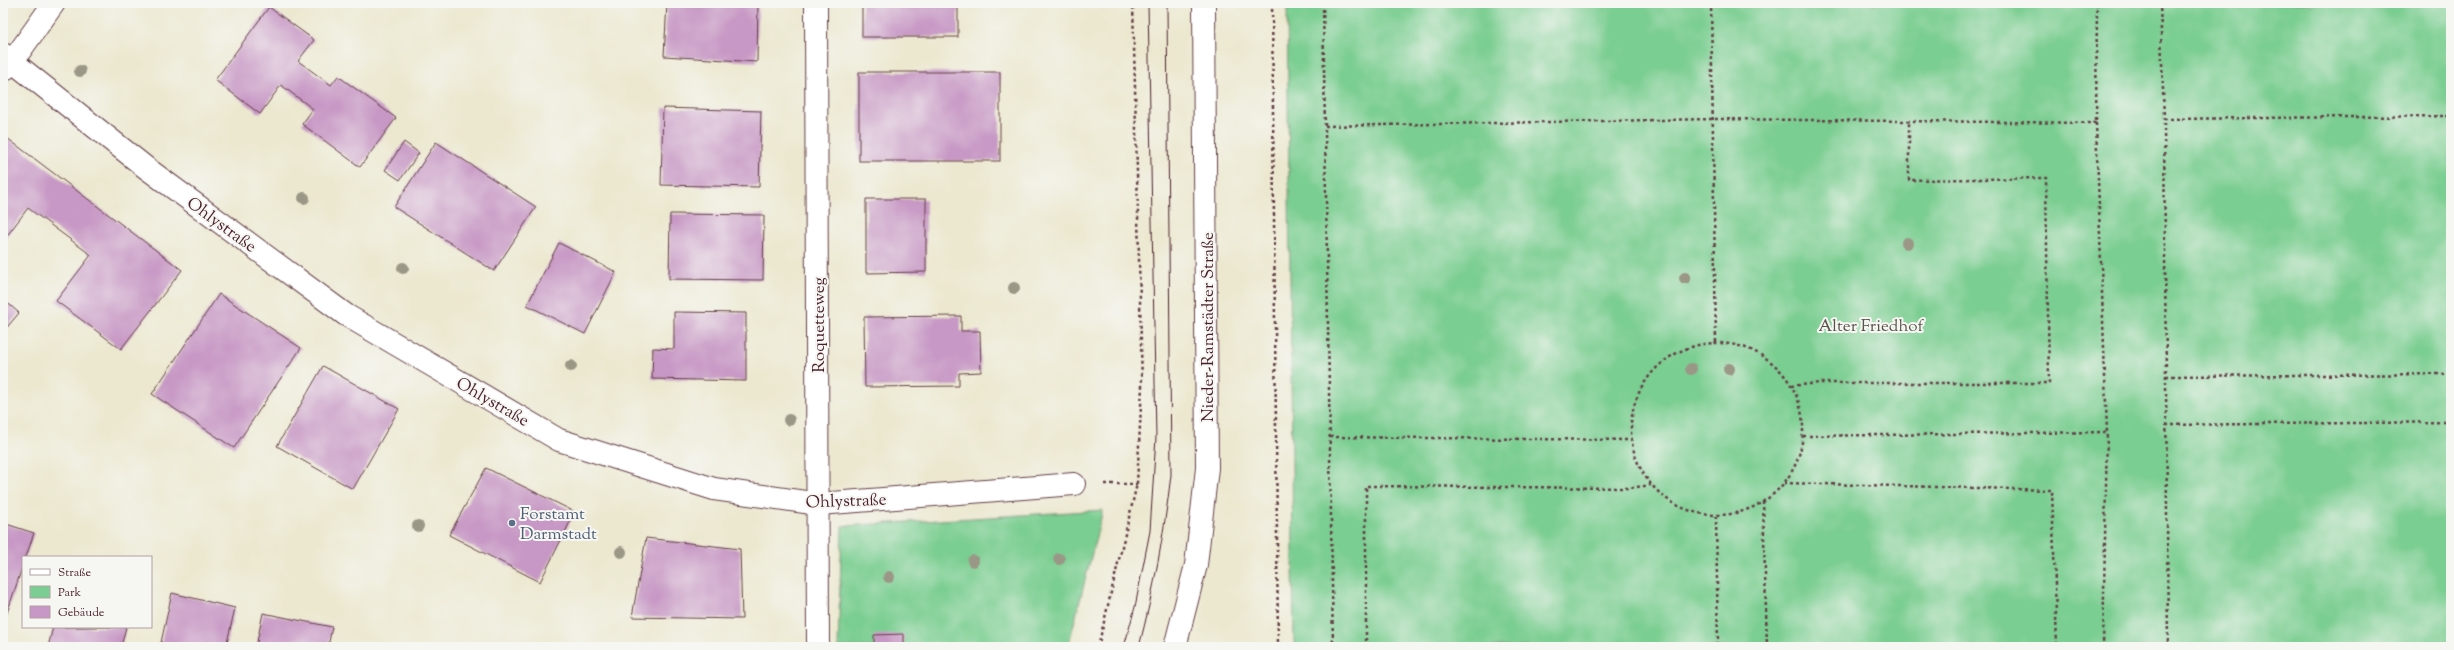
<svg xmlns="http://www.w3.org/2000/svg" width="2454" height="650" font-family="'Sorts Mill Goudy',serif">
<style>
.green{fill:#7ace91;stroke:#62765e}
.building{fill:#c798c5}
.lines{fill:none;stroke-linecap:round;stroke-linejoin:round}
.street-casing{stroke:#623d44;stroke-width:24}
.primary-casing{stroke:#623d44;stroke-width:24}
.path{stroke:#623d44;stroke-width:2.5;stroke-dasharray:3 3;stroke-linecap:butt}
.street{stroke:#fff;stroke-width:22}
.primary{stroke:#fff;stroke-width:22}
.tram{stroke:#4a1f2b;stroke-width:1}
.tree{fill:#9b9786}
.service-dot{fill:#5c6f8a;stroke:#f6f6f2;stroke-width:1.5}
.labels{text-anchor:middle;stroke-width:4;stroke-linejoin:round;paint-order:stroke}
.street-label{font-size:17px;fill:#4a1f2b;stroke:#f6f6f2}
.park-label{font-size:17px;fill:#58544a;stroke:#f6f6f2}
.service-label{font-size:17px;fill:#4e5e75;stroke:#f6f6f2;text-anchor:start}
</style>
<rect width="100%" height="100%" fill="#f6f6f2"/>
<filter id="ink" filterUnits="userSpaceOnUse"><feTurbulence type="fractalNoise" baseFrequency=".025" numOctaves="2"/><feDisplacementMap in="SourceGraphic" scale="8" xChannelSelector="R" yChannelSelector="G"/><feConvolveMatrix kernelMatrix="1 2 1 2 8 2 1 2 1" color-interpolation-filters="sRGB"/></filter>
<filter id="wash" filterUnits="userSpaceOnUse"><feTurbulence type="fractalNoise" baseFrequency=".012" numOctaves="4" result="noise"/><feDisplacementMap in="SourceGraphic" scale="16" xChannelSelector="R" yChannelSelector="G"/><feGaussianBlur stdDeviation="0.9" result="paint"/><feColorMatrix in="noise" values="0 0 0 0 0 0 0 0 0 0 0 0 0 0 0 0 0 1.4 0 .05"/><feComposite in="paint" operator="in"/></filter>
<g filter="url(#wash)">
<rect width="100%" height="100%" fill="#ece8d0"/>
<g class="green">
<polygon points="1287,3 2451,3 2451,647 1294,647"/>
<polygon points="1103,510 1068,647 838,647 842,526"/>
</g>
<g id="blocks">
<g class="building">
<polygon points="667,3 758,3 757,62 664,56"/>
<rect x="862" y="3" width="96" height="34"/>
<polygon points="269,7 314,40 298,61 331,85 338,76 396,118 360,167 302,124 313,109 281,85 260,114 215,80"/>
<rect x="859" y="72" width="141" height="89"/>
<polygon points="663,108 761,111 759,187 661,185"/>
<polygon points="3,135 182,270 121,349 56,301 91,255 28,208 3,241"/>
<polygon points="404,142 419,153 400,180 385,170"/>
<polygon points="436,142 536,207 494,271 394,207"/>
<polygon points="866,199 926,199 926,272 866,273"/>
<polygon points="670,214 764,215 763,280 669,279"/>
<polygon points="559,243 616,272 585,334 527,305"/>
<polygon points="219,294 301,348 234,448 152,394"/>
<polygon points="3,299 19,313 3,332"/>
<polygon points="674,312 746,313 746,381 652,379 653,348 674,349"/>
<polygon points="961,316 961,331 980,331 981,372 959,373 959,386 865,387 864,317"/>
<polygon points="323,366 399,409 353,489 277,446"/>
<polygon points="486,468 575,512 540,582 449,535"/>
<polygon points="3,523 34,533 26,557 23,557 23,565 3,625"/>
<polygon points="646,538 740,549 742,619 632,617"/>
<polygon points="172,593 235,608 226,647 160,647"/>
<polygon points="263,613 332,627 328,647 256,647"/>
<polygon points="53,627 126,627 121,647 48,647"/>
<polygon points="904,634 904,647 874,647 874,635"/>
</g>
</g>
</g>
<g filter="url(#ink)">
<use href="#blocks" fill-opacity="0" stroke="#623d44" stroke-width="1"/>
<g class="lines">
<defs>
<g id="street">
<polyline points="816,3 818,647"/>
<polyline points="3,54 145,167 346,315 559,440 714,489 819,504 1074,484"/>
<polyline points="3,71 12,62 54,3"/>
</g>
<polyline id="primary" points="1175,647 1196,565 1207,468 1204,3"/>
</defs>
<use href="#street" class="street-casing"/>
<use href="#primary" class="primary-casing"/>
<g class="path">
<polyline points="1272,3 1278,647"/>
<polyline points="1323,3 1333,647"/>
<polyline points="1711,3 1716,343"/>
<polyline points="2097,3 2096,123 2107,432 2103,647"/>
<polyline points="2160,3 2164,119 2168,647"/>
<polyline points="2164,119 2451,116"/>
<polyline points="1325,126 1713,119 2096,123"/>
<circle cx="1717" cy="429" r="86"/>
<polyline points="2166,376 2451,374"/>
<polyline points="1791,386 1819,383 2049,383 2046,178 1909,180 1909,122"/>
<polyline points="2166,425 2451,422"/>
<polyline points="1803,436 2107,432"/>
<polyline points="1330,437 1631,440"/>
<polyline points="1784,483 2052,490 2057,647"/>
<polyline points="1105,484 1137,484"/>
<polyline points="1763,501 1767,647"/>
<polyline points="1716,516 1718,647"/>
<polyline points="1098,647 1137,484 1142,386 1133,3"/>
<polyline points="1366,647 1366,486 1630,488 1651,485"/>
</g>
<use href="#street" class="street"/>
<use href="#primary" class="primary"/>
<g class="tram">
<polyline points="1124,647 1135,607 1150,531 1156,437 1148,3"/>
<path d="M 1139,647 C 1154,590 1164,534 1171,475 L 1167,3"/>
</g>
</g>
<g class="tree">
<circle cx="80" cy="71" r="6"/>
<circle cx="304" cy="198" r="6"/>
<circle cx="1907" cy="243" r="6"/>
<circle cx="403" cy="268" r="6"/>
<circle cx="1685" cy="278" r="6"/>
<circle cx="1014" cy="288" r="6"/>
<circle cx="571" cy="366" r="6"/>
<circle cx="1691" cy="369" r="6"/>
<circle cx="1729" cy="369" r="6"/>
<circle cx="789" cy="420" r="6"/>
<circle cx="418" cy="526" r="6"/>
<circle cx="621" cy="552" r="6"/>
<circle cx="1059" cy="559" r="6"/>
<circle cx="973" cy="561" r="6"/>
<circle cx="889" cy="577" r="6"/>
</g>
</g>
<circle class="service-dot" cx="512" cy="523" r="4"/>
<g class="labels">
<g class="street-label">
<text transform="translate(222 224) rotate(36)" y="6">Ohlystraße</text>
<text transform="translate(818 325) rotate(-90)" y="6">Roquetteweg</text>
<text transform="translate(1207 327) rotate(-90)" y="6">Nieder-Ramstädter Straße</text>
<text transform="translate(493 401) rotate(30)" y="6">Ohlystraße</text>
<text transform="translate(846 500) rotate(-2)" y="6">Ohlystraße</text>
</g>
<g class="park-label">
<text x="1871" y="331">Alter Friedhof</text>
</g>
<g class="service-label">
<text x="520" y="519">Forstamt<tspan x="520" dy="20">Darmstadt</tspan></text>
</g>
</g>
<rect width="2454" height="650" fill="none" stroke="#f6f6f2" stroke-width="16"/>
<rect x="22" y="556" width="130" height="72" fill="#f6f6f2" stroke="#b1a0a2"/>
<rect x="30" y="569" width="20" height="6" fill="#ffffff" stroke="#b1a0a2"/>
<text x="58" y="576" font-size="12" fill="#4a1f2b">Straße</text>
<rect x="30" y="586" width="20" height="12" fill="#7ace91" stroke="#b1a0a2"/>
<text x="58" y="596" font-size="12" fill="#4a1f2b">Park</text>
<rect x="30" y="606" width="20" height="12" fill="#c798c5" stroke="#b1a0a2"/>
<text x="58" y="616" font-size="12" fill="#4a1f2b">Gebäude</text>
</svg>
